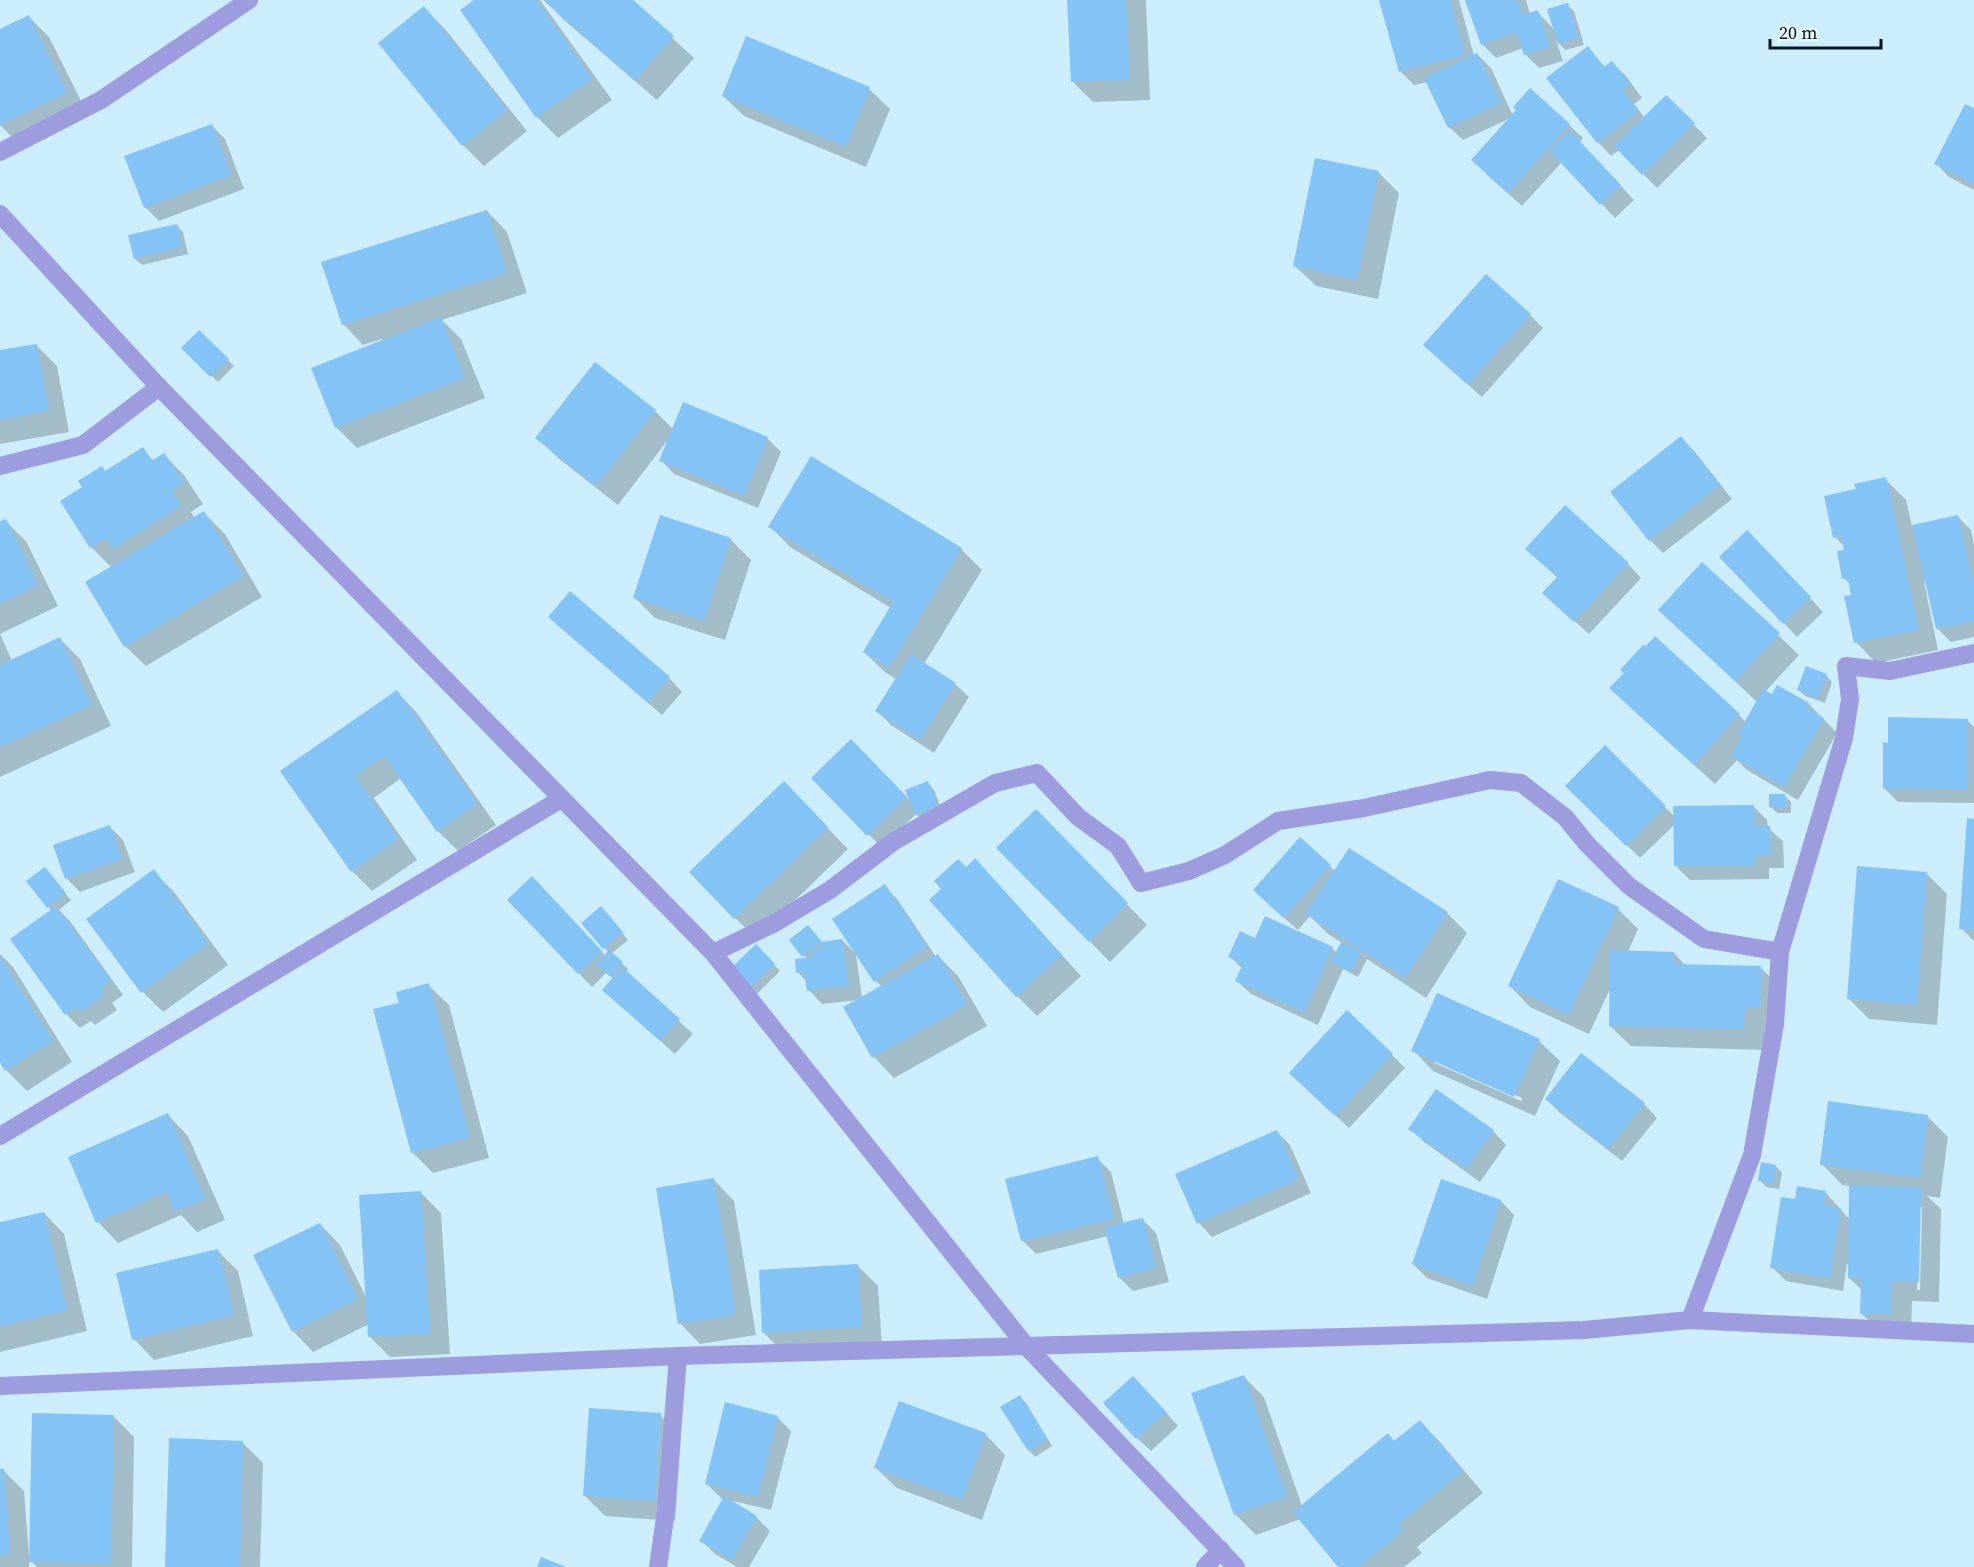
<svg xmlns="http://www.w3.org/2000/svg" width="1974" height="1567" font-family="'Source Serif 4',serif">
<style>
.shadow{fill:#0003;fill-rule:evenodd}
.building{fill:#84c3f6}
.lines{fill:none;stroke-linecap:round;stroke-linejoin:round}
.minor{stroke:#9d9cdf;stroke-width:18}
</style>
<rect width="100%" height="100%" fill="#ccedfb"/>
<g class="shadow">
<polygon points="477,0 540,0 612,100 558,138 537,117"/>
<polygon points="545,0 631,0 694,58 657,100 564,20"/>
<polygon points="1069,0 1146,0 1150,100 1093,102 1072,81"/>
<polygon points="1381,0 1459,0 1474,56 1477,54 1491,68 1513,116 1569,125 1583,138 1580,142 1634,200 1615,218 1562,162 1522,206 1486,174 1511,118 1463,140 1449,127 1428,82 1414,85 1401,72"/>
<polygon points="1467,0 1526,0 1530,14 1537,12 1555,30 1567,5 1574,11 1584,45 1565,50 1556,40 1563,61 1539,68 1526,55 1523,48 1496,58 1482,44"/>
<polygon points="424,8 445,29 527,131 484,166 463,145 380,43"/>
<polygon points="29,17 49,37 87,113 20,145 0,125 0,30"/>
<polygon points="747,38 869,89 890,109 866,167 744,116 723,96"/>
<polygon points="1588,48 1606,68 1612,63 1626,76 1642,98 1634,104 1645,118 1666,97 1707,138 1657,188 1619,150 1611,156 1598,142"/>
<polygon points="1974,110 1974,190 1949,177 1936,163"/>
<polygon points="211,125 225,139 244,189 159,221 145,207"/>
<polygon points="1378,172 1399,193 1378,299 1316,286 1295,266"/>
<polygon points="487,211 507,232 527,293 442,320 461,339 485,398 357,448 336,427 383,341 382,339 363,345 343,324"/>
<polygon points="176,225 183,232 188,254 142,265 135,259"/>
<polygon points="1530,315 1543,328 1482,397 1439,359"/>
<polygon points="199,332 234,366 218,382 183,348"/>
<polygon points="36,345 57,366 69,432 0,444 0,352"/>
<polygon points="655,411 673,429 767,438 781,452 758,508 674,474 661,460 667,441 618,505 558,458 537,438"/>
<polygon points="1681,438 1695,452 1732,499 1663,553 1650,540"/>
<polygon points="142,449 154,461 164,455 184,475 203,504 191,512 195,519 204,513 225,534 262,597 146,666 125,646 112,568 91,547 106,472"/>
<polygon points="1885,479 1906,500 1912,526 1957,516 1971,530 1974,544 1974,637 1951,642 1937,628 1927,581 1924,582 1938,650 1876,663 1856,642 1853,596 1851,585 1844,578 1846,552 1845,547 1835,537 1858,490"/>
<polygon points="5,521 26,541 58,606 0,634 12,661 60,639 80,659 111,726 0,777 0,523"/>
<polygon points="770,526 961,549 982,570 924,664 955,684 969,697 934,753 891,725 877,711 897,680 885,672 864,652 891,608 790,547"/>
<polygon points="730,539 751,560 725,640 655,618 634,597"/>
<polygon points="1761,545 1823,612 1797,637 1784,623"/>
<polygon points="1541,562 1628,564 1641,578 1589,634 1558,606 1558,578"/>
<polygon points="1703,564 1799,655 1765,692 1773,696 1778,687 1809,704 1837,733 1798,800 1747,770 1737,760 1715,784 1632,709 1739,715 1746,722 1757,702 1660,610"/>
<polygon points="550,617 669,678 682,692 662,715"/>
<polygon points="1826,675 1832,682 1825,703 1805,696 1799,690"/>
<polygon points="397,692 417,713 496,825 458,851 438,831 401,778 374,798 417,860 372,891 352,871 282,772"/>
<polygon points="1967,720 1974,727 1974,803 1898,802 1884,788"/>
<polygon points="851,741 912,803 928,783 934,790 943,813 922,821 916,814 882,848 813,778"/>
<polygon points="1605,748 1675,817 1754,807 1767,820 1768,828 1783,841 1784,868 1769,868 1769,879 1690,880 1676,866 1675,824 1640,858 1567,786"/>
<polygon points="1785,796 1791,802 1791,813 1777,813 1771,807"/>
<polygon points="804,804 848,849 756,938 735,918"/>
<polygon points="1036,811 1147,925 1110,962 998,848"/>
<polygon points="1974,820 1974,941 1961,928"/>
<polygon points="109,826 123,840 135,872 80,892 66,878"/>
<polygon points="1330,866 1335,871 1447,913 1467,933 1426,998 1367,959 1358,977 1343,969 1318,1025 1251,994 1237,981 1242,969 1230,956 1256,940 1332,948 1337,953 1342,943 1328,934 1310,916 1298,930 1268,904"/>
<polygon points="45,869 71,900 59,910 70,921 123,995 112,1003 117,1010 95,1025 91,1021 80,1028 66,1014 12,939 52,911 28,882"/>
<polygon points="966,869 995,881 1081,976 1037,1016 1017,996"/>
<polygon points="153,871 174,892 228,965 163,1012 143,992 88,919"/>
<polygon points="1927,874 1947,894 1937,1025 1869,1019 1848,998"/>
<polygon points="884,886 898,900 936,957 938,956 958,976 987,1026 894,1078 874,1057 845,1007 859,1000 822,1004 809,990 807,982 798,972 807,959 791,940 814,933 822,943 842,940 856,954 862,998 882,987 876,981"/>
<polygon points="545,892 606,956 609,953 583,923 607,915 628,940 611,954 628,969 626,973 693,1034 675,1054 604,990 614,979 606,973 592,987 509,900"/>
<polygon points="1618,909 1638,929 1628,952 1674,953 1686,966 1760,967 1781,988 1780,1028 1765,1027 1764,1050 1631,1046 1610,1026 1611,987 1589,1034 1530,1007 1510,986"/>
<polygon points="756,946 780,971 757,994 732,969"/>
<polygon points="0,954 13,967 72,1062 27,1091 6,1070 0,1061"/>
<polygon points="428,985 449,1005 489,1158 433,1173 412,1152 401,1004"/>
<path d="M 1539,1041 L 1560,1061 L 1535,1116 L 1433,1071 L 1413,1050 ZM 1435,1060 L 1522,1098 L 1521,1101 L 1435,1063 Z"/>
<polygon points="1392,1055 1405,1068 1349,1128 1304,1086"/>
<polygon points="1547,1099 1644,1104 1657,1118 1622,1161 1560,1113"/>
<polygon points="168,1115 188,1136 225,1220 197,1232 181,1215 118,1243 98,1222"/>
<path d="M 1927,1116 L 1948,1137 L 1940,1198 L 1927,1196 L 1941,1209 L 1939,1302 L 1912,1301 L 1911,1334 L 1882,1334 L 1861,1313 L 1862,1290 L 1849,1278 L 1849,1264 L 1847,1264 L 1843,1291 L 1786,1281 L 1772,1267 L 1796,1201 L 1826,1193 L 1850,1220 L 1850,1186 L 1842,1185 L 1822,1164 ZM 1919,1207 L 1922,1207 L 1920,1290 L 1917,1290 Z"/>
<polygon points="1410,1128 1493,1131 1506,1145 1480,1182 1424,1142"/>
<polygon points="1276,1131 1290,1145 1311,1193 1212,1237 1199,1223"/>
<polygon points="1097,1158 1111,1172 1124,1224 1142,1219 1156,1233 1169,1282 1133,1291 1119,1277 1108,1236 1036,1254 1022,1240"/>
<polygon points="1776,1166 1782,1173 1779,1189 1766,1187 1760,1180"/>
<polygon points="714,1180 734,1201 756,1335 700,1344 680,1323"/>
<polygon points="1442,1180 1501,1201 1514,1215 1487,1299 1427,1278 1413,1264"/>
<polygon points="421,1193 441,1213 450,1354 390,1357 370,1337 369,1324 313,1352 293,1331 320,1224 340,1245 367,1299"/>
<polygon points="44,1213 64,1234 87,1331 0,1352 0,1223"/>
<polygon points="217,1250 238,1271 253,1336 154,1360 134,1339"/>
<polygon points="858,1266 878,1286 882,1347 784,1353 764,1333"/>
<polygon points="1244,1377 1264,1397 1302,1506 1395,1442 1420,1422 1440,1442 1483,1493 1417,1547 1422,1553 1404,1567 1340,1567 1301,1519 1256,1535 1235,1514"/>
<polygon points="1147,1391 1178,1426 1151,1451 1137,1438"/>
<polygon points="1020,1397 1026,1403 1052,1446 1035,1457 1029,1450"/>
<polygon points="660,1415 681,1435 675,1521 605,1516 585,1496"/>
<polygon points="114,1417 134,1437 132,1567 37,1567 29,1559 29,1567 0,1567 0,1471 4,1471 24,1491 29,1555 31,1555"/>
<polygon points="777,1417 791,1431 771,1510 728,1500 756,1517 770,1531 749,1567 737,1567 715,1554 701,1540 724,1499 721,1498 707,1484"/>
<polygon points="985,1434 1005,1455 982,1520 897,1488 876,1468"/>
<polygon points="242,1442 263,1463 260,1567 167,1567"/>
</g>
<g class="building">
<polygon points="474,0 536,0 592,79 536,118 460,10"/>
<polygon points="543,0 633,0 674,36 635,81"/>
<polygon points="1067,0 1126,0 1130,80 1071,82"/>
<polygon points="1379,0 1450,0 1465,55 1399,72"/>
<polygon points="1465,0 1517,0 1523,15 1538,10 1550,47 1524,55 1516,32 1481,45"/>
<polygon points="1568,3 1578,38 1558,44 1547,9"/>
<polygon points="424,6 507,110 462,146 378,43"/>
<polygon points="29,15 67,93 0,125 0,29"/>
<polygon points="746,36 870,87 846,147 722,96"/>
<polygon points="1588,46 1604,67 1612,61 1630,84 1622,90 1639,111 1597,143 1546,78"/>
<polygon points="1477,53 1501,103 1448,128 1424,78"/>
<polygon points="1530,88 1570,124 1508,193 1471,160 1516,110 1513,107"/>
<polygon points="1666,95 1695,123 1642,175 1614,146"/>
<polygon points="1965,104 1974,108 1974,184 1934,164"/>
<polygon points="212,124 231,175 144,208 124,156"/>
<polygon points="1570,131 1621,185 1600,205 1549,150"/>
<polygon points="1315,158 1379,171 1357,280 1293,266"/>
<polygon points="487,210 507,273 342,325 321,262"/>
<polygon points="177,224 182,247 134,259 128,235"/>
<polygon points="1486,274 1531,314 1468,385 1423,345"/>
<polygon points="441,317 465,378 335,428 311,368"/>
<polygon points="199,330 229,359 210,377 181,348"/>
<polygon points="37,344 49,411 0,420 0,350"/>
<polygon points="595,362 656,410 596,486 535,438"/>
<polygon points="683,402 768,437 744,496 659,461"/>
<polygon points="1681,436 1720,485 1649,541 1610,492"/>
<polygon points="143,447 152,461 164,453 184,483 171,491 181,506 113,549 106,538 90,548 60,501 82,487 78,481 102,466 105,471"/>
<polygon points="811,456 962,548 889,668 863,652 893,602 768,527"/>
<polygon points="1886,477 1919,630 1854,643 1844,596 1851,595 1848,578 1842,579 1837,551 1844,550 1841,536 1833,538 1824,496 1856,489 1854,484"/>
<polygon points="1565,505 1629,563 1574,622 1542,593 1557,577 1525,549"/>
<polygon points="204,511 243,576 124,647 85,582"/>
<polygon points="660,515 731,538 704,621 633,598"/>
<polygon points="1958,515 1974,585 1974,621 1936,629 1912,525"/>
<polygon points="6,519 38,585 0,604 0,521"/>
<polygon points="1747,530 1811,597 1783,624 1719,557"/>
<polygon points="1702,562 1780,633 1736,682 1658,610"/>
<polygon points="570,591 670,677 648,703 548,617"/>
<polygon points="1655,636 1740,714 1694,765 1609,688 1624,673 1620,670 1643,645 1646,646"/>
<polygon points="60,637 92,705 0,747 0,665"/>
<polygon points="911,654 956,683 920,740 875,711"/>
<polygon points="1806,666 1827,674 1818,698 1797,690"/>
<polygon points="1777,685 1809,703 1806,708 1824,718 1784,787 1731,756 1743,736 1738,734 1763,689 1772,694"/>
<polygon points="397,690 477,804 437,832 384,756 355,776 398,839 351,872 280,771"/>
<polygon points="1888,717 1968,719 1967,790 1883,789 1883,742 1888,743"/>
<polygon points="851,739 907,797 867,836 811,778"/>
<polygon points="1605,745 1666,806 1626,846 1565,786"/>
<polygon points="784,781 828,827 734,919 689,872"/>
<polygon points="928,781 938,807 915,815 905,790"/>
<polygon points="1769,794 1785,794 1785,808 1769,807"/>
<polygon points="1754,805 1755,826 1770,826 1771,855 1756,855 1756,866 1674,866 1673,806"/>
<polygon points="1036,809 1128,903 1089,942 996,848"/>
<polygon points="1967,818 1974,819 1974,930 1959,929"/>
<polygon points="110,825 122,859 65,879 53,845"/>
<polygon points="1300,837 1331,865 1284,918 1253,890"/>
<polygon points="1349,848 1448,912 1405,978 1305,914"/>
<polygon points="975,858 1062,955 1016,997 929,900 941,889 934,881 958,859 966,867"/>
<polygon points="1857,866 1927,872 1917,1005 1847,999"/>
<polygon points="45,867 66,893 47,908 26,881"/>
<polygon points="154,869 208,944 141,993 86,919"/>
<polygon points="532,876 602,951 578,974 507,900"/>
<polygon points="1558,879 1619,907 1568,1015 1508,986"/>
<polygon points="885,884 927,947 874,982 832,919"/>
<polygon points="56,906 111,981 100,989 104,995 80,1013 77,1007 65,1015 10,939"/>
<polygon points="601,906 623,932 603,949 581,923"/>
<polygon points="1265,916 1333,947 1304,1013 1235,981 1243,964 1228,957 1240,931 1255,938"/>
<polygon points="808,925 822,942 802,957 789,940"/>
<polygon points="842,939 849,986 807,991 804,972 796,973 795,959 813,957 812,951 823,949 822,942"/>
<polygon points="1341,942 1361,952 1351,972 1331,962"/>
<polygon points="756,944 775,964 749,989 730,969"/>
<polygon points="609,950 623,962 611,977 596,965"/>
<polygon points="1610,950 1674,952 1674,964 1761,966 1760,1008 1745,1007 1744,1030 1609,1026"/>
<polygon points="938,954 967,1005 872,1058 843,1007"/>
<polygon points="0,957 53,1041 5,1071 0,1063"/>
<polygon points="622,967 680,1019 660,1041 602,990"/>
<polygon points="429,983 470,1138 411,1153 373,1009 399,1003 396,992"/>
<polygon points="1437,993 1540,1039 1514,1097 1411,1051"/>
<polygon points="1347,1010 1393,1054 1335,1116 1289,1073"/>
<polygon points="1581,1053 1645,1103 1608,1149 1545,1099"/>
<polygon points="1436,1089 1494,1130 1466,1169 1408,1129"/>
<polygon points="1828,1101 1928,1115 1920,1178 1820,1165"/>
<polygon points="168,1113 205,1199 175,1212 166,1192 96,1223 68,1157"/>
<polygon points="1277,1130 1299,1179 1197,1224 1175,1174"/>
<polygon points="1098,1156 1114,1219 1021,1241 1005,1179"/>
<polygon points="1761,1162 1776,1165 1773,1184 1758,1181"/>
<polygon points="714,1178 736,1315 678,1324 656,1188"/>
<polygon points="1441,1179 1501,1200 1473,1286 1412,1264"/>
<polygon points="1849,1185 1921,1187 1919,1282 1892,1281 1891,1314 1860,1314 1861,1279 1848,1278"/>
<polygon points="1797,1186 1826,1191 1824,1205 1841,1208 1830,1278 1770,1268 1781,1197 1795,1199"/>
<polygon points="421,1191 430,1334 368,1337 359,1195"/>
<polygon points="44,1212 67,1310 0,1327 0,1222"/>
<polygon points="1143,1218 1156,1268 1118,1278 1104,1227"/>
<polygon points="320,1223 358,1299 292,1332 253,1255"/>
<polygon points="218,1249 234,1315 132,1340 116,1273"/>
<polygon points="858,1264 862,1327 762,1333 759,1270"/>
<polygon points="1244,1375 1287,1497 1234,1515 1191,1393"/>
<polygon points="1133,1376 1166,1412 1136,1439 1103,1403"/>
<polygon points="1020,1395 1047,1439 1028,1451 1000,1407"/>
<polygon points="899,1401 986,1433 962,1500 874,1468"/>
<polygon points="725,1402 778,1416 758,1497 705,1484"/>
<polygon points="589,1408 661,1413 655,1501 583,1496"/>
<polygon points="32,1413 114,1415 111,1564 29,1562"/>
<polygon points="1420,1420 1463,1471 1398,1525 1403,1531 1359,1567 1338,1567 1293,1512 1388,1433 1394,1441"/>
<polygon points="169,1438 243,1441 240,1567 165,1567"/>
<polygon points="0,1469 4,1469 10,1555 0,1556"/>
<polygon points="724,1496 757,1516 732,1560 699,1541"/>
<polygon points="541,1557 566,1567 537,1567"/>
</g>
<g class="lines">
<g class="minor">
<polyline points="0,152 101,100 249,0"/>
<polyline points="0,214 159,387 713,953 1027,1347 1236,1567"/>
<polyline points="0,466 83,445 159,387"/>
<polyline points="713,953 773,924 830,890 893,842 995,783 1037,773 1078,817 1118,846 1141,883 1189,871 1225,855 1278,821 1364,808 1490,780 1521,783 1565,817 1587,844 1629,886 1704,939 1780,952"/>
<polyline points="0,1136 561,799"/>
<polyline points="1690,1320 1752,1155 1775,1024 1780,952 1844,738 1850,699 1846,666 1890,671 1974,653"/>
<polyline points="0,1386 678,1356 1584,1330 1690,1320 1974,1334"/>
<polyline points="658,1567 666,1511 678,1356"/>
<polyline points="1205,1567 1221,1550"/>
</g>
</g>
<path d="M1770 39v9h111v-9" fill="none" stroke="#001620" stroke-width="3"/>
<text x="1779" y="39" font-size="18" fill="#001620" stroke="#e7f7fe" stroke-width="4.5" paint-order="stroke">20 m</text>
</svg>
